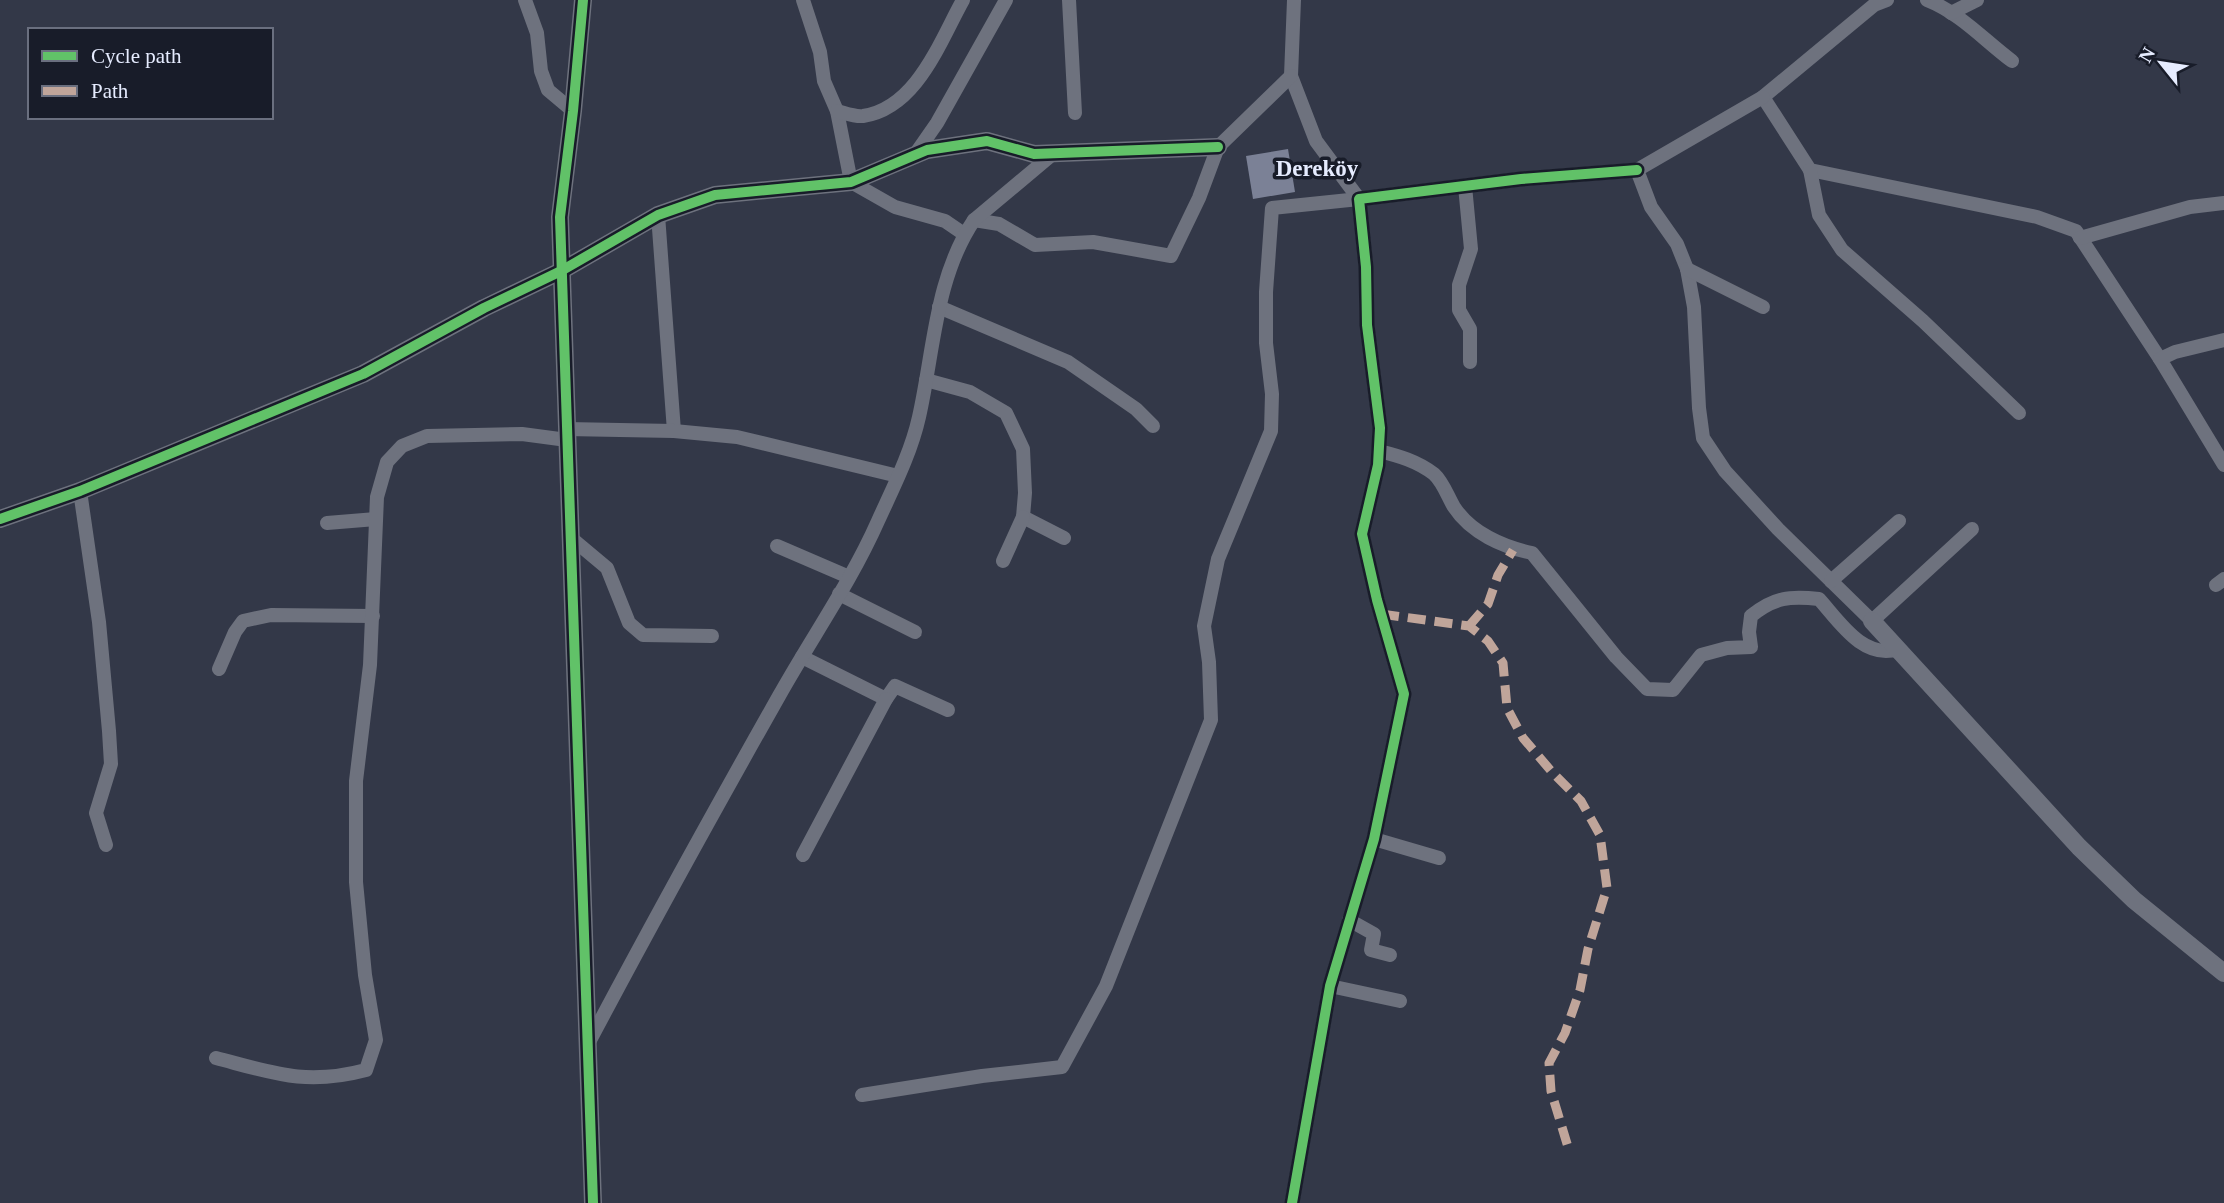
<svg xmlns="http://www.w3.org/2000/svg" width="2224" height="1203" font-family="Georgia,serif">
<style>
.building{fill:#7b8196}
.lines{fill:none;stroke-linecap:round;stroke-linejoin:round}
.minor{stroke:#6e727e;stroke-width:14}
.tertiary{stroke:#6e727e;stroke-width:18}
.quiet{stroke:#c0a59a;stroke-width:9;stroke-dasharray:18 9;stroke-linecap:butt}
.cycleway-casing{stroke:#181c29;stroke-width:15}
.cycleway{stroke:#61c268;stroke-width:10}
.labels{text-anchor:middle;stroke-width:7;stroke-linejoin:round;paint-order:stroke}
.quarter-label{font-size:23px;font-weight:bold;fill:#e6ecff;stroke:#181c29}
</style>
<rect width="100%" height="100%" fill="#333848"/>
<polygon class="building" points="1288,149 1295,192 1253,199 1246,156"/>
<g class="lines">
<g class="minor">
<polyline points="525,0 537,33 541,71 548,90 573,111"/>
<polyline points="803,0 820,52 824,81 837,111 851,182 895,207 945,221 964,234"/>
<polyline points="1069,0 1075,113"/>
<polyline points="1294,0 1291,76 1316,141 1359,199"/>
<polyline points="1887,0 1874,5 1763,97 1810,170 2037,217 2076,231 2160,359"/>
<path d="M 1927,0 C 1960,13 1984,40 2012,61"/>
<polyline points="1951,13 1977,0"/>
<polyline points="1763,97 1637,170 1651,207 1677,244 1687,269 1694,307 1699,408 1703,438 1725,471 1778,529 1872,621 1972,529"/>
<path d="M 837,111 C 845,113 855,117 863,116 C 917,108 940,41 963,0"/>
<polyline points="914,156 937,123 1006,0"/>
<polyline points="1810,170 1819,215 1842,250 1923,321 2019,413"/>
<polyline points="1465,186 1471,249 1459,285 1459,310 1470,329 1470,362"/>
<polyline points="658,215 674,431"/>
<polyline points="974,220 999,224 1035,245 1093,242 1171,256 1199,198 1218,147 1291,76"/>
<polyline points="2080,238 2190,207 2224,203"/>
<polyline points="1687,269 1763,307"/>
<polyline points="939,307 1068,362 1136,409 1153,426"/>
<polyline points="2224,340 2175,352 2160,359 2224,465"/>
<polyline points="926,380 970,392 1006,413 1023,449 1025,493 1023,517 1064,538"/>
<polyline points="566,429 674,431 737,437 898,476"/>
<path d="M 1379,451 C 1399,456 1417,461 1434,474 C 1443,482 1448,497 1454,507 C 1471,533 1503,547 1532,553 L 1616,657 L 1647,689 L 1673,690 L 1701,655 L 1727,648 L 1751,647 L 1749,632 L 1751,616 C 1774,597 1790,596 1819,599 C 1839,621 1863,660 1898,649"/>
<polyline points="80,491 99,622 109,731 111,764 96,813 106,845"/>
<polyline points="327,523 376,519"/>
<polyline points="570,537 607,568 629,623 643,635 712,636"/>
<polyline points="777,546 849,577"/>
<polyline points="1003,561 1023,517"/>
<polyline points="1831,581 1899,521"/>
<polyline points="2216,585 2224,579"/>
<polyline points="839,594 915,632"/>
<polyline points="802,657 886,699 895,686 948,710"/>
<polyline points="219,669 235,632 243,621 271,615 373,616"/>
<polyline points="1374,839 1439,858"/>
<polyline points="803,855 886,699"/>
<polyline points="1349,920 1374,934 1371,950 1390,955"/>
<polyline points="1330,986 1400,1001"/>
<path d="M 588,1044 C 650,927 714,811 779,696 C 812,637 851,582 878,521 C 893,488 911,453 919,417 C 934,351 935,278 974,220 L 1054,153"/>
<path d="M 216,1058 C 273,1073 306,1086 366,1070 L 376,1040 L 365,975 L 356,882 L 356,781 L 370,665 L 377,497 L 387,462 L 402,446 L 427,436 L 522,434 L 567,440"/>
<polyline points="862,1095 982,1076 1062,1067 1106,986 1211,720 1209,662 1204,626 1218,559 1271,431 1272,394 1266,343 1266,292 1272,208 1359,199"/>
<polyline points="1292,1203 1330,986 1374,839 1404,694 1377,600 1362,534 1378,465 1380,428 1367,325 1366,267 1359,199 1521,179 1637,170"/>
</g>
<g class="tertiary">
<polyline points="583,0 573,111 560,217 593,1203"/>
<polyline points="0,519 80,491 363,374 484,308 561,271 658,215 715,195 851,182 927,150 987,141 1034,154 1218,147"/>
<polyline points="1872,621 2079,847 2134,900 2224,973"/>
</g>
<g class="quiet">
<polyline points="1381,614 1469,626 1488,641 1503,663 1507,708 1523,738 1552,772 1581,801 1600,835 1607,888 1588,949 1580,990 1565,1033 1549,1063 1551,1091 1568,1147"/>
<polyline points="1469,626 1488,604 1498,575 1513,550"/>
</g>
<defs>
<g id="cycleway">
<polyline points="583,0 573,111 560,217 593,1203"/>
<polyline points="0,519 80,491 363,374 484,308 561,271 658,215 715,195 851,182 927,150 987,141 1034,154 1218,147"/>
<polyline points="1292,1203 1330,986 1374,839 1404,694 1377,600 1362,534 1378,465 1380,428 1367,325 1366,267 1359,199 1521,179 1637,170"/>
</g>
</defs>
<use href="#cycleway" class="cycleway-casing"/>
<use href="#cycleway" class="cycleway"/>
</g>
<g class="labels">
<g class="quarter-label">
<text x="1317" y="176">Dereköy</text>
</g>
</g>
<rect x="28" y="28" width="245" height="91" fill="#181c29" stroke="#6a6f7f" stroke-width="2"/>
<rect x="42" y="51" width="35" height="10" fill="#61c268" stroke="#6a6f7f" stroke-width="2"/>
<text x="91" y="63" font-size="21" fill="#e6ecff">Cycle path</text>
<rect x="42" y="86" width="35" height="10" fill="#c0a59a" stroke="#6a6f7f" stroke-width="2"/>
<text x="91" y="98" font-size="21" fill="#e6ecff">Path</text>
<g transform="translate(2161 63) rotate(300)" stroke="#181c29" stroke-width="5" paint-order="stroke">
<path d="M0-5L12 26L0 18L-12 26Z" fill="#e6ecff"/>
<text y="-10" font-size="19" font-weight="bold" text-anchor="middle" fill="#e6ecff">N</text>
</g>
</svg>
